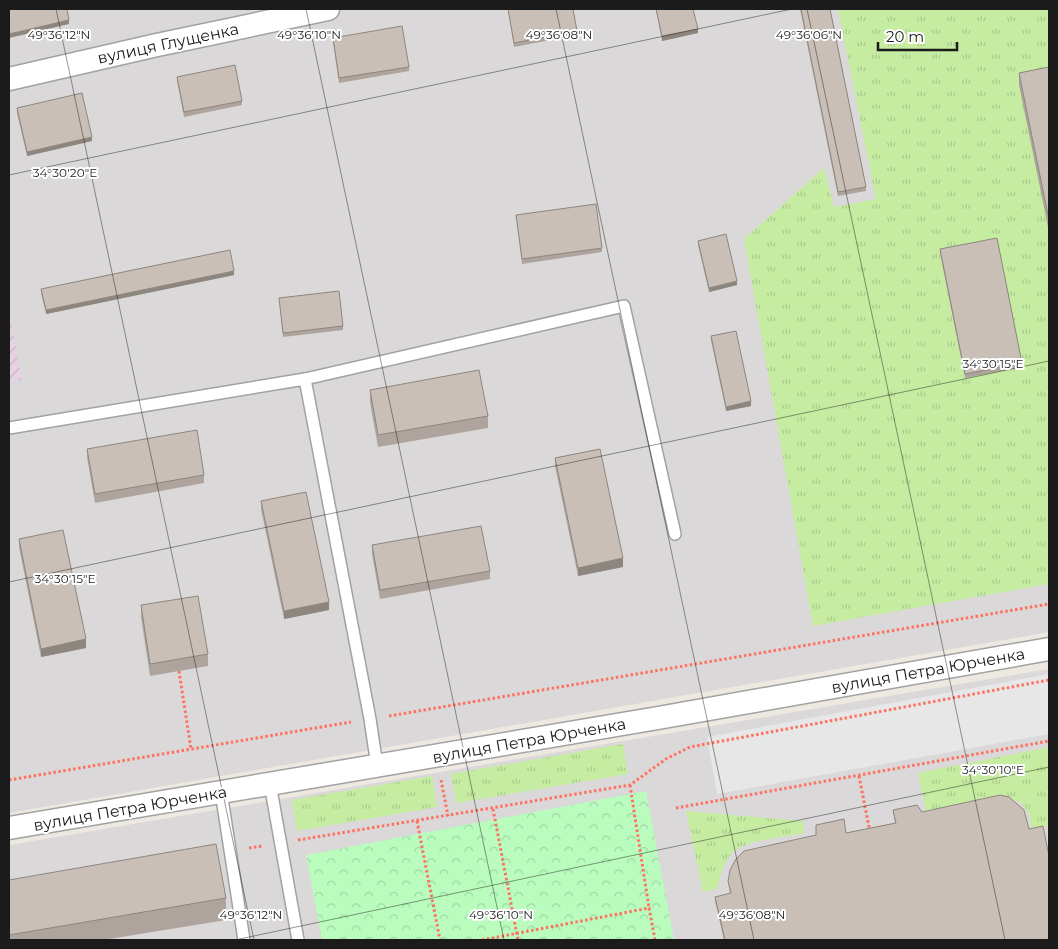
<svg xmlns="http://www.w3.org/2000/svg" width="1058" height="949" font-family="Montserrat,sans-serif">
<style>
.residential{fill:#dad8d8}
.industrial{fill:url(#industrial-furrows)}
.grass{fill:url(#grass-tufts)}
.park{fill:url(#park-crowns)}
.parking{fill:#e7e7e7}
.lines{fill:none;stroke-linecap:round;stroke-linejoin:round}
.lane-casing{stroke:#a2a2a2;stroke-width:14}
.street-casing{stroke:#a2a2a2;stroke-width:25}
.path{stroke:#ff7160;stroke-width:3;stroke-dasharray:2.5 2.5;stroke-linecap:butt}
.lane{stroke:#fff;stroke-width:11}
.street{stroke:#fff;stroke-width:22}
.wall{fill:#aea49d}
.shaded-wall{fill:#8d867f}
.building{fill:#cabfb6;stroke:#8d867f}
.ticks{fill:none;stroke:#1b1b1b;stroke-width:1;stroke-opacity:0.45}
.labels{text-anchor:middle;stroke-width:4;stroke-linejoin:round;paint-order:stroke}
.street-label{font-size:16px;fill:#1b1b1b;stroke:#fff}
.ticks-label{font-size:12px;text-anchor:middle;fill:#1b1b1b;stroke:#fff;stroke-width:4;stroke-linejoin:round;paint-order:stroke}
</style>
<defs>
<pattern id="industrial-furrows" width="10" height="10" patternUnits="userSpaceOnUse" patternTransform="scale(1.25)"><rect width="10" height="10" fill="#e7d2e3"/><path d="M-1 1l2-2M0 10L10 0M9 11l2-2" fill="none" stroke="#c6b4c2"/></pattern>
<pattern id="grass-tufts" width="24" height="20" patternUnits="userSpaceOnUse" patternTransform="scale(1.25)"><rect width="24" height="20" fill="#c6eca2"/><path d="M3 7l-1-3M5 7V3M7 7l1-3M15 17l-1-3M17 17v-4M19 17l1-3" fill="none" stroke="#aaca8b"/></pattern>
<pattern id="park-crowns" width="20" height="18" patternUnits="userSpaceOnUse" patternTransform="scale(1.25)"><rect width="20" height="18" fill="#b9fcbe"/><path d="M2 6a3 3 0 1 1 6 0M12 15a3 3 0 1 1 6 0" fill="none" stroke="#9ed7a3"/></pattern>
</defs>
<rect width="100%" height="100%" fill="#eee9e0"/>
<g class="residential">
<polygon points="9,9 1049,9 1049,632 9,813"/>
<polygon points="1049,669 1049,940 9,940 9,845"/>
</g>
<polygon class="industrial" points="9,312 22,380 9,383"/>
<g class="grass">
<polygon points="838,9 1049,9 1049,584 813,626 744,239 824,168 834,207 876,199"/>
<polygon points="623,744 628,774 456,803 451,774"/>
<polygon points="1049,747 1049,826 1032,830 1029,814 1021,803 1005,796 926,812 918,773"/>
<polygon points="432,776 437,807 297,831 292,800"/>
<path d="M 686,811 L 803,821 L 805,833 C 787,837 744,840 732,853 C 723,863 720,877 717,889 L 703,892 Z"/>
</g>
<polygon class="park" points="646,791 674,940 322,940 306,855"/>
<polygon class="parking" points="1049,674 1049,734 717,794 707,737"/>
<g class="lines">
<defs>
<g id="lane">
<polyline points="305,379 624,306 675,534"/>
<polyline points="9,428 305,379 370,719 377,766"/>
<polyline points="270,784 298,940"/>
<polyline points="221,792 244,940"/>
</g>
<g id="street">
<polyline points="9,79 157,45 328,9"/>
<polyline points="9,828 658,718 1049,649"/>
</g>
</defs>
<use href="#lane" class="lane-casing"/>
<use href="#street" class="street-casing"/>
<g class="path">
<polyline points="179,671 191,749"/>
<polyline points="389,716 1049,604"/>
<polyline points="859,776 870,832"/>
<polyline points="9,780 351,722"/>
<polyline points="441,780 448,816"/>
<polyline points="630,785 649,908"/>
<polyline points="676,808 1049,741"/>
<polyline points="493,809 518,940"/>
<polyline points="417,821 440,940"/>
<polyline points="298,840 630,785 666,759 690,747 1049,680"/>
<polyline points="249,848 262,846"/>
<polyline points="482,940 649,908 655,940"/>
</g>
<use href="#lane" class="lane"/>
<use href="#street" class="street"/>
</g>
<g class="wall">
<polygon points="508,9 577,31 577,35 514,47"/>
<polygon points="656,9 693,9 698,33 662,41"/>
<polygon points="800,9 830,9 866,187 866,191 838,196"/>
<polygon points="333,38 409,67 409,71 339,83 333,42"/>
<polygon points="1049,67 1048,227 1019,85 1019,73"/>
<polygon points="177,77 242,101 242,105 184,117 177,81"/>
<polygon points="17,108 92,141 27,156 17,113"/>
<polygon points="516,215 602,248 602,252 522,264"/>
<polygon points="698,241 737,285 709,292 698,245"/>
<polygon points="940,249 1022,363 1022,367 965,378 940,253"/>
<polygon points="234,275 46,314 41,293 41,289"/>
<polygon points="279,298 343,326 343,330 283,337"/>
<polygon points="711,336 751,406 726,411 711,340"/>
<polygon points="370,390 488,416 488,428 378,447 370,402"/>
<polygon points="87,449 204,475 204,483 95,503 87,457"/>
<polygon points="555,458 623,567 578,576 555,466"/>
<polygon points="261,501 329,610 284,619 261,509"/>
<polygon points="19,539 86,648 41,657 19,547"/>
<polygon points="372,545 490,571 490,579 380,599 372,554"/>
<polygon points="141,605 208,654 208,666 150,676 141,617"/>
<polygon points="893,810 922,812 1049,940 724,940 715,901 715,897 730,894 728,881 816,835 846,833 895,823"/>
<polygon points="9,880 226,898 226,920 103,940 9,940"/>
</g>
<g class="shaded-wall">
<polygon points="69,20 69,24 9,38 9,34"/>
<polygon points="698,29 698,33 662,41 662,36"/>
<polygon points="92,137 92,141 27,156 27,152"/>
<rect x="1048" y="215" width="1" height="12"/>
<polygon points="234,271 234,275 46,314 46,310"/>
<polygon points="737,281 737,285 709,292 709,288"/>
<polygon points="751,401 751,406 726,411 726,407"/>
<polygon points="623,558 623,567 578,576 578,568"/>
<polygon points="329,602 329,610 284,619 284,611"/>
<polygon points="86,639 86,648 41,657 41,649"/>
</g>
<g class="building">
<polygon points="9,9 67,9 69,20 9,34"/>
<polygon points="508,9 573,9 577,31 514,43"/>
<polygon points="656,9 693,9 698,29 662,36"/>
<polygon points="801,9 830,9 866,187 838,192"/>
<polygon points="402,26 409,67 339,78 333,38"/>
<polygon points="235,65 242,101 184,112 177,77"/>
<polygon points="1049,67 1049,215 1048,215 1019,73"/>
<polygon points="82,93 92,137 27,152 17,108"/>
<polygon points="596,204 602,248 522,259 516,215"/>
<polygon points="726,234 737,281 709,288 698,241"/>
<polygon points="997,238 1022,363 965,374 940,249"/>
<polygon points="230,250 234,271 46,310 41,289"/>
<polygon points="339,291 343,326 283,333 279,298"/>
<polygon points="736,331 751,401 726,407 711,336"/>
<polygon points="479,370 488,416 378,435 370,390"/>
<polygon points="197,430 204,475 95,494 87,449"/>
<polygon points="600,449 623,558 578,568 555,458"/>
<polygon points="306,492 329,602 284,611 261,501"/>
<polygon points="481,526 490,571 380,590 372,545"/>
<polygon points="63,530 86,639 41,649 19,539"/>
<polygon points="198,596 208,654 150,664 141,605"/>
<polygon points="1000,795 1009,797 1024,810 1029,829 1043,826 1049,856 1049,940 725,940 715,897 731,893 728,881 730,870 736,859 744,851 816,835 816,825 844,819 846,833 896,823 893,810 917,805 922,812"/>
<polygon points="216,844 226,898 9,935 9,880"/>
</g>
<path class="ticks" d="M 56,9 L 254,940M 306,9 L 504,940M 556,9 L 754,940M 807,9 L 1005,940M 9,175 L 792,9M 9,582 L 1049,361M 235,940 L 1049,767"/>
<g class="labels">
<g class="street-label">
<text transform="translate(168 43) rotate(-12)" y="6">вулиця Глущенка</text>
<text transform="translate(928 670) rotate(-10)" y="6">вулиця Петра Юрченка</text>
<text transform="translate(529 740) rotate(-10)" y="6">вулиця Петра Юрченка</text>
<text transform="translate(130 808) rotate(-10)" y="6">вулиця Петра Юрченка</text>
</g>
</g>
<g class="ticks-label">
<text x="59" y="39">49°36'12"N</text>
<text x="309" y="39">49°36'10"N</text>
<text x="559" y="39">49°36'08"N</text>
<text x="809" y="39">49°36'06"N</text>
<text x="65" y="177">34°30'20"E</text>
<text x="993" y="368">34°30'15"E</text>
<text x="65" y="583">34°30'15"E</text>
<text x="993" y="774">34°30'10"E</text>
<text x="251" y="919">49°36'12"N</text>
<text x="501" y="919">49°36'10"N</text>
<text x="752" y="919">49°36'08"N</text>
</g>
<rect width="1058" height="949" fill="none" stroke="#1b1b1b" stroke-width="20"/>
<path d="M878 42v8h79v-8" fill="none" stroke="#1b1b1b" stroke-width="2.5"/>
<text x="886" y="42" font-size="15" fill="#1b1b1b" stroke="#ffffff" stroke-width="4" paint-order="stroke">20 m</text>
</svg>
